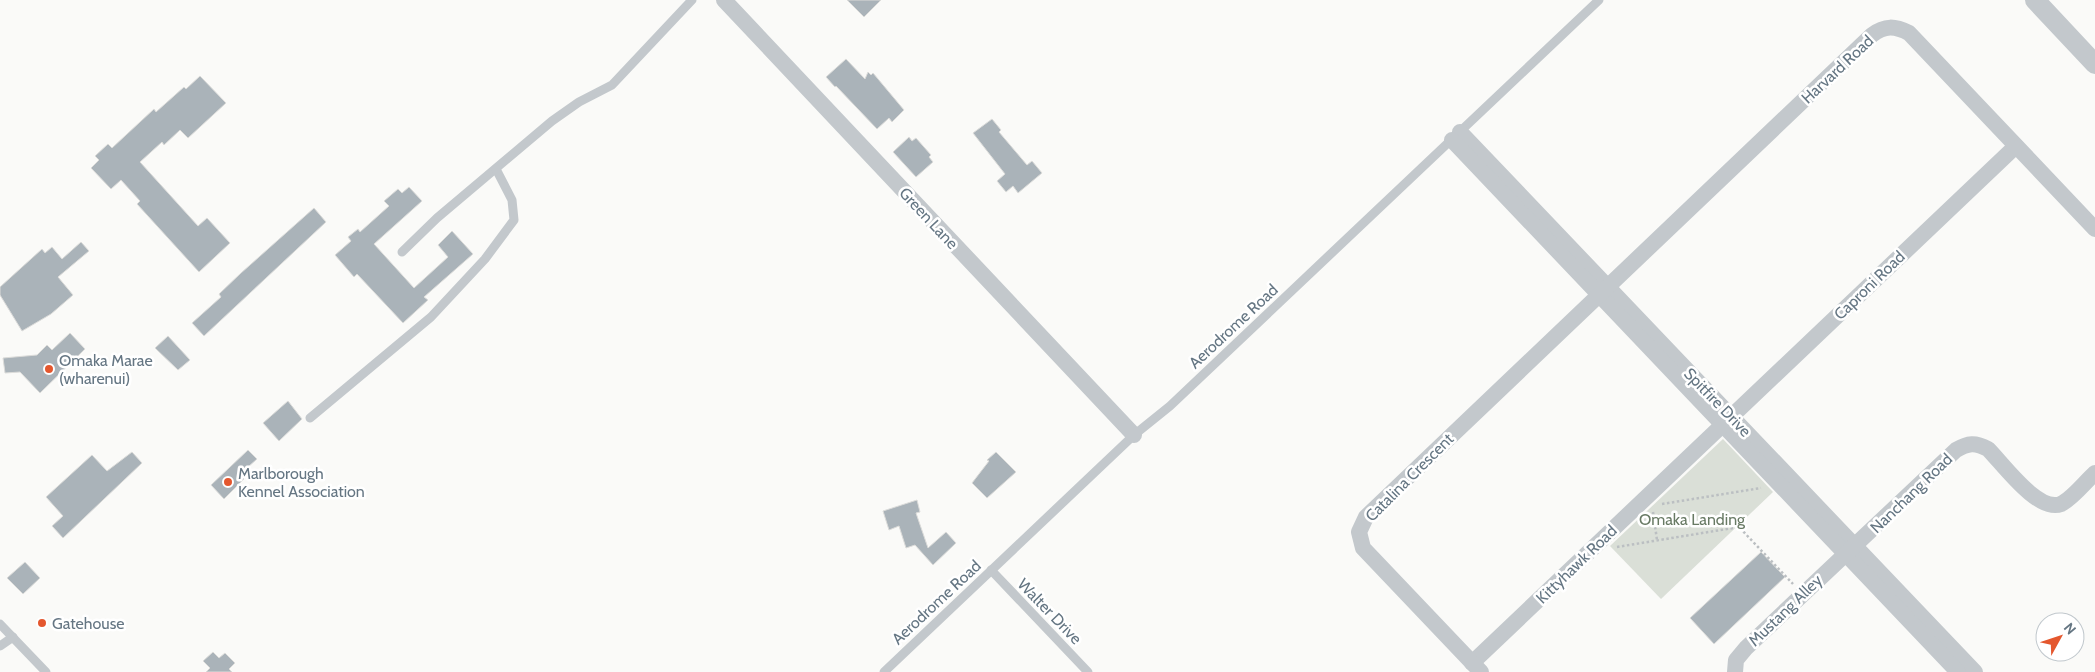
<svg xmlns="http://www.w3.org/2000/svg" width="2095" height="672" font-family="Cabin,sans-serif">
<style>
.green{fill:#dadfd7}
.building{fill:#aab3b9;stroke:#dcdcda}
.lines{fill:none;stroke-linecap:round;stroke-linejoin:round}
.path{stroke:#bbbfc2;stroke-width:2.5;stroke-dasharray:2.5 2.5;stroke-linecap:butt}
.service{stroke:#c3c8cc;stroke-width:9}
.minor{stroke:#c3c8cc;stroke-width:16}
.tertiary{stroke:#c3c8cc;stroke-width:20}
.poi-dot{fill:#e4572e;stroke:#fff;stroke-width:2}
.labels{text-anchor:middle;stroke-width:5;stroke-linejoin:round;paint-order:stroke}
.street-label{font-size:16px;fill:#657683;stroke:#fff}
.poi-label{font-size:16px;fill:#657683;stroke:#fff;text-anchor:start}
.park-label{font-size:16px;fill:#687a64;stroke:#fff}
</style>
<rect width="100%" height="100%" fill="#fafaf8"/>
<polygon class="green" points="1723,439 1773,492 1661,599 1610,546"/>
<g class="building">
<polygon points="847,0 881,0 864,17"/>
<polygon points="846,59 865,79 868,72 871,75 873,73 904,110 892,122 889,118 877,129 836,86 835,87 826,77"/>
<polygon points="200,76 226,103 188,138 180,130 164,145 162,142 140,162 198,226 207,218 230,243 199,272 137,204 140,201 121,180 111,189 91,168 99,160 95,156 108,144 112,148 154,109 156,112 184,87 186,89"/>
<polygon points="992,119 1001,130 999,132 1027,165 1032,161 1042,173 1018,193 1013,186 1006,192 997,181 1005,174 973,133"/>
<polygon points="909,137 912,141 916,138 931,155 929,157 933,162 916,177 893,152"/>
<polygon points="409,187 422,201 374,244 414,288 448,257 438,245 452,231 473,254 424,297 428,300 403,323 357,274 354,277 335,255 351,241 348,237 358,229 360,232 389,206 384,201 398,189 402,193"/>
<polygon points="314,208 326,222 204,336 192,323 221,297 219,294 241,273"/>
<polygon points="81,242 89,251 58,277 73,295 51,314 22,331 0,295 0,287 42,249 45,253 52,247 62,259"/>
<polygon points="70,333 85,349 40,393 20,372 5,373 3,358 37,355 47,345 52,350"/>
<polygon points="168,336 190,360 178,370 155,348"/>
<polygon points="288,401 302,419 279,441 263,423"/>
<polygon points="248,450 257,459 248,467 258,478 245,478 224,499 211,485"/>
<polygon points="132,452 142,463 63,538 52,526 63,516 46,497 92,455 107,471"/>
<polygon points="996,452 1016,472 987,498 972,483 989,461 987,460"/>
<polygon points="917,500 920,512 916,513 928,548 946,532 956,543 933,565 915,545 906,548 899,526 889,530 883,511"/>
<polygon points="1761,552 1785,577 1714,644 1690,618"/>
<polygon points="25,562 40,578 23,594 7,578"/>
<polygon points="213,652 219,658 225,653 235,663 229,669 232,672 206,672 210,668 203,661"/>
</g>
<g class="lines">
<g class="path">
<polyline points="1662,504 1761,488"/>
<polyline points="1653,512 1657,540"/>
<polyline points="1617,547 1739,527 1793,584"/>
</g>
<g class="service">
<polyline points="402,252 437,218 552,121 579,102 612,85 692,0"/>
<polyline points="310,418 431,317 485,259 514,220 512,200 496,169"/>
<polyline points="991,570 1088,672"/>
<polyline points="0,624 46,672"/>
<polyline points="0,646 13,637"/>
<polyline points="884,672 1134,435 1170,406 1599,0"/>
</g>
<g class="minor">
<polyline points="724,0 1134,435"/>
<polyline points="1460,132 1975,672"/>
<polyline points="1452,140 1958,672"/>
<polyline points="1472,663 2016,146"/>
<path d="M 1481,672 L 1363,548 L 1359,532 L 1366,517 L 1872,35 C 1885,25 1895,26 1909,33 L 2095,229"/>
<path d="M 1735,672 L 1736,660 L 1746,648 L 1956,450 C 1968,443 1975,442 1988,449 C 2003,464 2038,513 2061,504 C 2073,498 2085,482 2095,473"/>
</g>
<polyline class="tertiary" points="2035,0 2095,64"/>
</g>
<g class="poi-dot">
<circle cx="49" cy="369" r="5"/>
<circle cx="228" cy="482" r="5"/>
<circle cx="42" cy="623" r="5"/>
</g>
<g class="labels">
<g class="street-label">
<text transform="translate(1837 69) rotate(-43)" y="6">Harvard Road</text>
<text transform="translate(929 218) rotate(47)" y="6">Green Lane</text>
<text transform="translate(1869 285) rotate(-44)" y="6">Caproni Road</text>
<text transform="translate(1233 326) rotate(-43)" y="6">Aerodrome Road</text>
<text transform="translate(1718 402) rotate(46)" y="6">Spitfire Drive</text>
<text transform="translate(1409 477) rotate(-45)" y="6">Catalina Crescent</text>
<text transform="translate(1911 493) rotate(-44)" y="6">Nanchang Road</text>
<text transform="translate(1576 564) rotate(-44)" y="6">Kittyhawk Road</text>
<text transform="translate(936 602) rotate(-43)" y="6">Aerodrome Road</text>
<text transform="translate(1785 610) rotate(-44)" y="6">Mustang Alley</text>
<text transform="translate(1050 611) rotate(46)" y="6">Walter Drive</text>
</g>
<g class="poi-label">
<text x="59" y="366">Omaka Marae<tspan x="59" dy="18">(wharenui)</tspan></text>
<text x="238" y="479">Marlborough<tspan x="238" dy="18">Kennel Association</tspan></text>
<text x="52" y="629">Gatehouse</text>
</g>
<g class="park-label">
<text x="1692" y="525">Omaka Landing</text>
</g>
</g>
<g transform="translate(2060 637) rotate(50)"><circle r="24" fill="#ffffff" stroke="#c1c8cd"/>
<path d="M0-4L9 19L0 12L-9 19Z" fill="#e4572e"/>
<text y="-8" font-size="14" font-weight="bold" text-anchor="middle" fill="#657683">N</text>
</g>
</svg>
